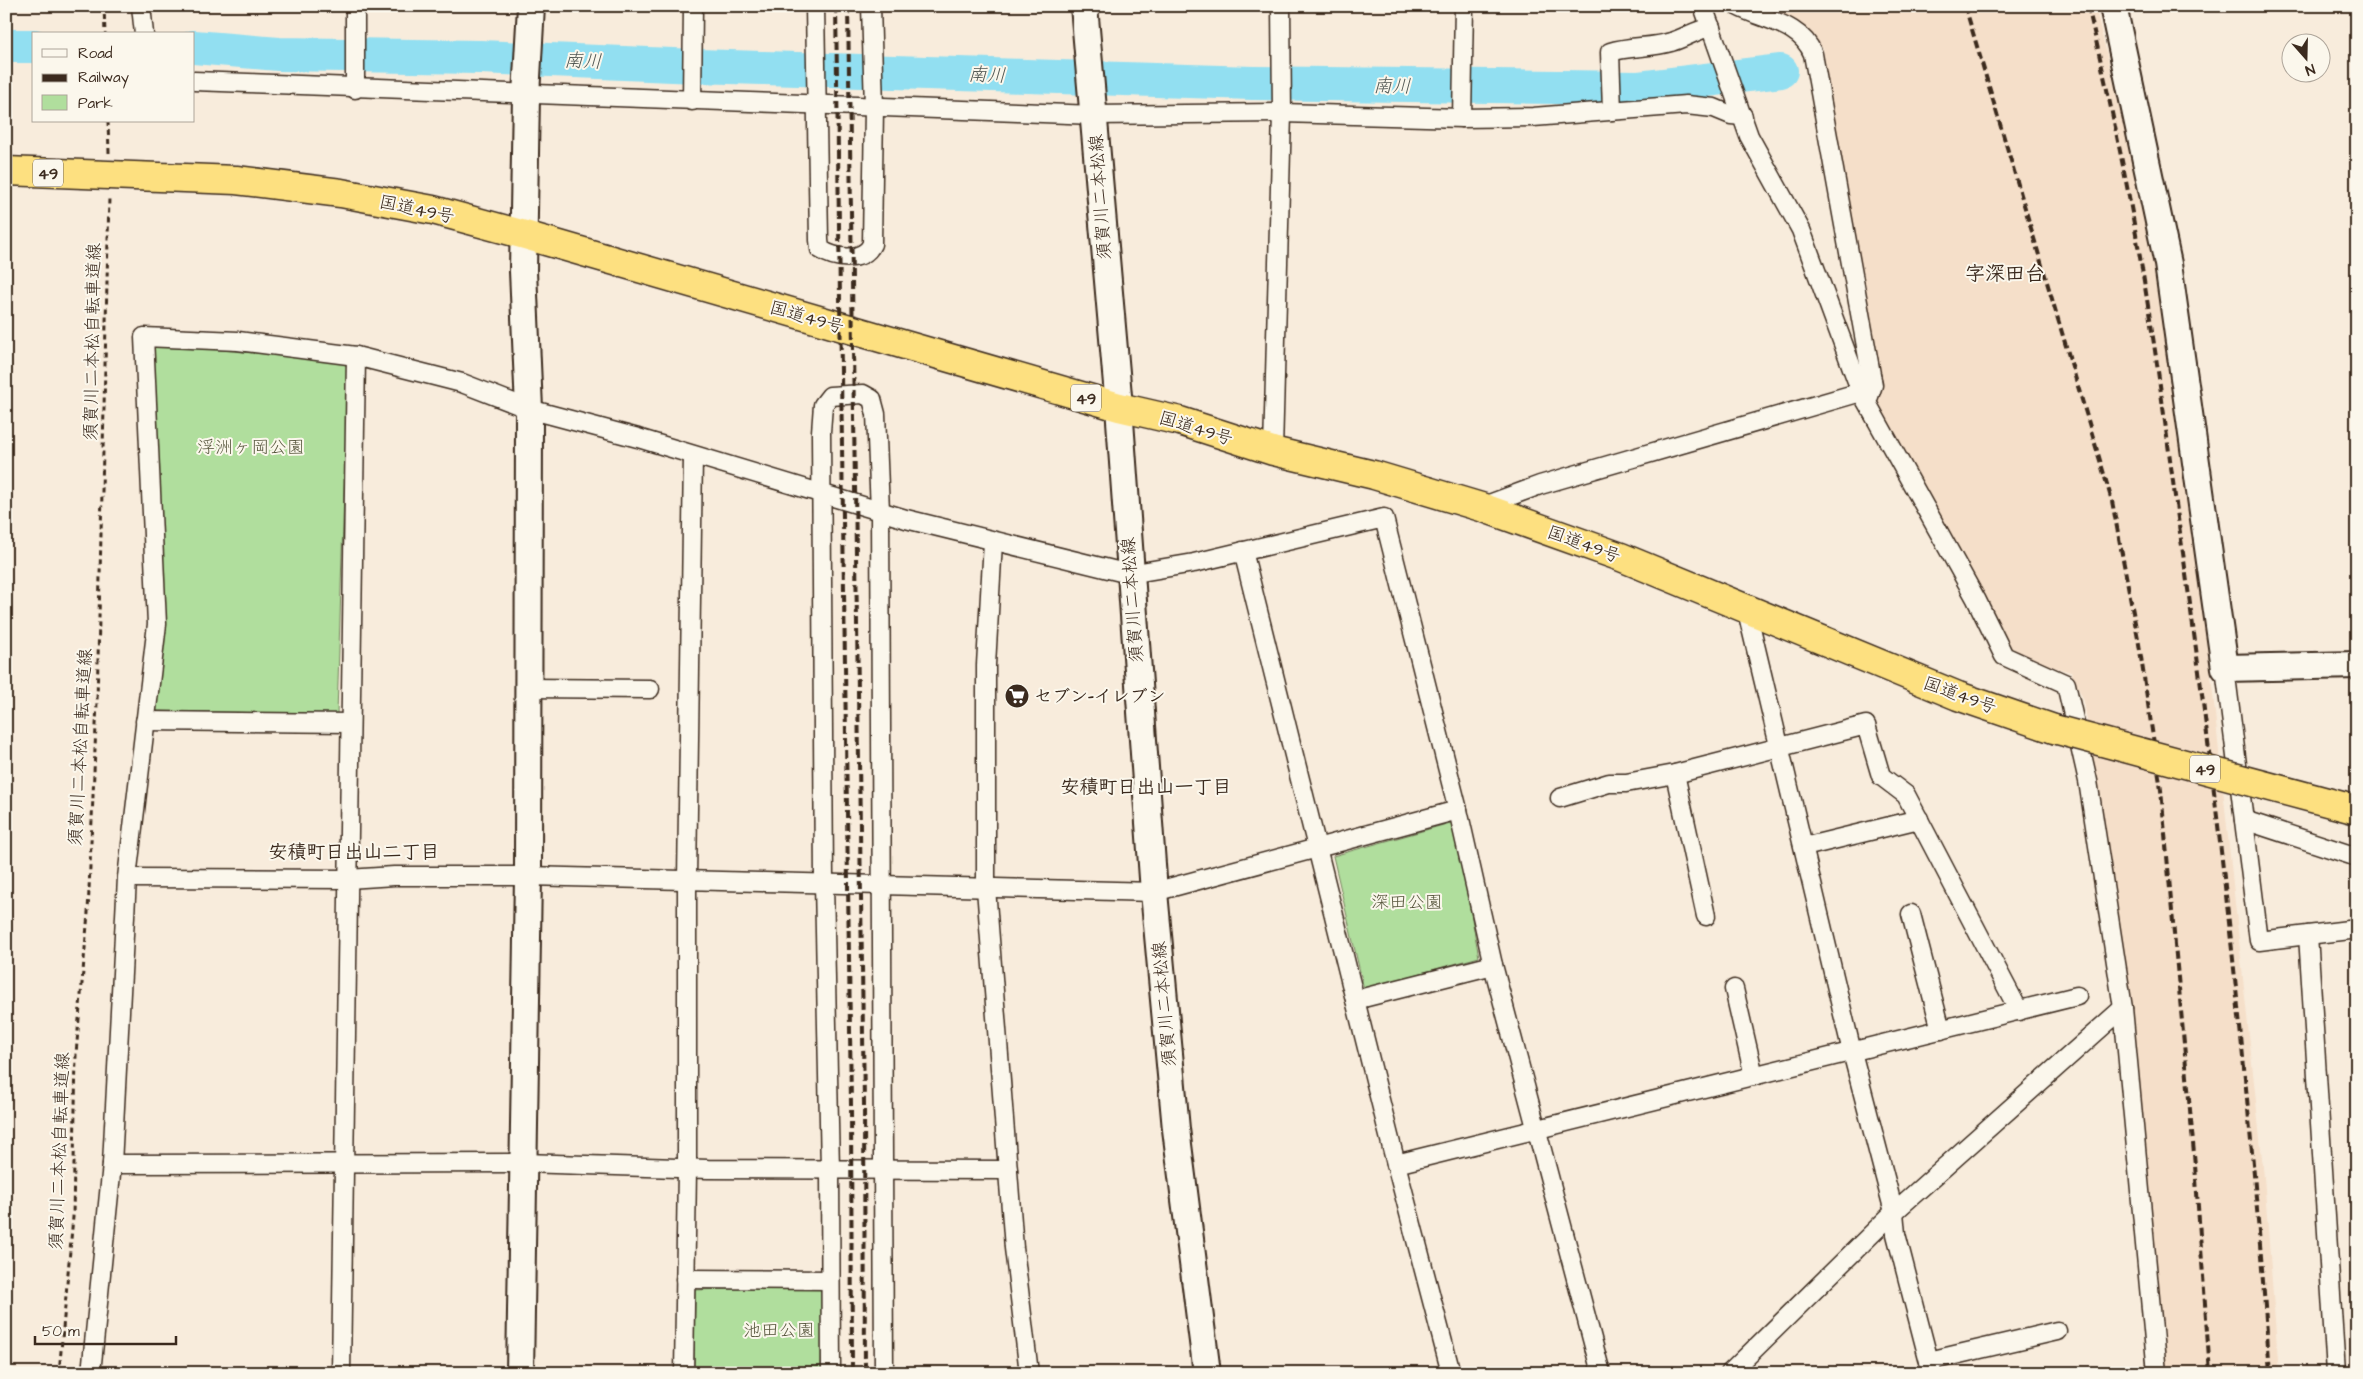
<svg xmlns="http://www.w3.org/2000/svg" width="2363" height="1379" font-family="'Architects Daughter','Klee One',sans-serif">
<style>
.built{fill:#f5dfc9}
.green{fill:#b0de9d;stroke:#76845e}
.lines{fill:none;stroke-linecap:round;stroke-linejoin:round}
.river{stroke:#92dff1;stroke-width:34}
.street-casing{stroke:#3b2a1e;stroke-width:21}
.secondary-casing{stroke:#3b2a1e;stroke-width:30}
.highway-casing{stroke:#3b2a1e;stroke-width:31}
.path{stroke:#3b2a1e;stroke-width:3;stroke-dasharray:5 4;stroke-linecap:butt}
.street{stroke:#fbf7ec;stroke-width:18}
.secondary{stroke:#fbf7ec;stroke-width:26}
.highway{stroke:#fde080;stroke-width:28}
.rail{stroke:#3b2a1e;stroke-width:4;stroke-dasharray:8 4;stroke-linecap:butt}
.highway-bridge-casing{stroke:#3b2a1e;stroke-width:31;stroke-linecap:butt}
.highway-bridge{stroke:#fde080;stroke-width:28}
.labels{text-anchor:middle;stroke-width:4;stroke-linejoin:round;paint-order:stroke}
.shield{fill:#fbf7ec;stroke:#75685c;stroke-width:1}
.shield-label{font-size:16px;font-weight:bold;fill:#3b2a1e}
.street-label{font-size:18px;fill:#3b2a1e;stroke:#fbf7ec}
.park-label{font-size:18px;fill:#58573e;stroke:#fbf7ec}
.poi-label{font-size:18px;font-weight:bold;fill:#3b2a1e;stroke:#fbf7ec;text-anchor:start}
.water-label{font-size:19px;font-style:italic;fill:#515753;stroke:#fbf7ec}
.neighbourhood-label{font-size:19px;font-weight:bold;fill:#3b2a1e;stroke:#fbf7ec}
.quarter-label{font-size:20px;font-weight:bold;fill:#3b2a1e;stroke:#fbf7ec}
</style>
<rect width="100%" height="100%" fill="#f8ecdc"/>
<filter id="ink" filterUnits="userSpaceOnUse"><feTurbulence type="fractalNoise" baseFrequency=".02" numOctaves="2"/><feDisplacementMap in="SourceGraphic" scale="10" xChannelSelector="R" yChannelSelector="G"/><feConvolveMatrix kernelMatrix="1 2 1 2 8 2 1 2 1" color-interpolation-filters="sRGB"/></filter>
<g filter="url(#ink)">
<polygon class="built" points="1754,6 2095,6 2134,166 2158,282 2210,666 2264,1177 2279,1373 2166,1373 2126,981 2084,701 2071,672 2008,654 1879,409 1823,48"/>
<g class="green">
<polygon points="152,344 348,361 337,714 155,711"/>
<polygon points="1454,822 1479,957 1364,989 1333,856"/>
<polygon points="822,1286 821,1373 694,1373 695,1290"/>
</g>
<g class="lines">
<g class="river">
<polyline points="6,46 34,46"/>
<polyline points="194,47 279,54 480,57 697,66 1253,83 1639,88 1781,71"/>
</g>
<defs>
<g id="street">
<polyline points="141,6 144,34"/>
<path d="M 815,6 L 819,240 L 820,249 C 835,259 863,263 872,244 L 874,107 L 871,6"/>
<polyline points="1703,6 1749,136 1801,230 1861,392 1976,599 2004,656 2066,684 2088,781 2123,1008 2157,1373"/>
<path d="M 1737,6 C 1763,20 1801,23 1813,54 L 1873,385 L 1867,402"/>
<polyline points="194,81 1094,115 1282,113 1462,118 1533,117 1686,105 1714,108 1731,115 1743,116"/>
<polyline points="355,89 355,6"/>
<polyline points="692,101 693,6"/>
<path d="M 1612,111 L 1610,52 C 1630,46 1652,48 1671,42 C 1685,38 1696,30 1711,27"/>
<polyline points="1462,118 1464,6"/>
<polyline points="1273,451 1282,113 1281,6"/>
<polyline points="1481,507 1540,485 1861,392"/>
<polyline points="993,542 986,665 986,888 1014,1248 1029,1373"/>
<polyline points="1243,551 1396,1164 1451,1373"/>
<polyline points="1746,607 1852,1052 1894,1212 1896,1234 1932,1373"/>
<polyline points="2225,668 2259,941 2357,929"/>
<polyline points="528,688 650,689"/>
<polyline points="145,721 350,723"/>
<polyline points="1675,774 1706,916"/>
<polyline points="1560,798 1609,783 1626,783 1675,774 1866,725 1881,776 1906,795 2019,1011"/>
<polyline points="2244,820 2357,857"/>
<polyline points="1804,847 1919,819"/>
<polyline points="127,878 348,879 394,876 528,876 1154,892 1458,810"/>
<polyline points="1911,914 1941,1030"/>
<polyline points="2308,935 2336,1373"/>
<polyline points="1734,989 1754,1076"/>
<polyline points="1355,1000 1493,965"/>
<polyline points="112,1164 524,1163 708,1169 1008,1170"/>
<polyline points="1396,1164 2077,996"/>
<polyline points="685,1279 830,1280"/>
<polyline points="1929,1361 2057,1331"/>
<polyline points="91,1373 112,1164 127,878 157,624 144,337 238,341 356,356 462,383 529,409 638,438 906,519 1129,574 1194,563 1384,518 1458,810 1493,965 1601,1373"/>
<polyline points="341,1373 356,356"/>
<polyline points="684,1373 687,1169 687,880 693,456"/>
<polyline points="831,1373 830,1170 824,883 821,432 823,405 830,396 863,394 872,399 876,414 880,511 884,1373"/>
<polyline points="1730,1373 1894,1212 2123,1008"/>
</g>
<g id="secondary">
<polyline points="1084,6 1119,407 1154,892 1176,1129 1207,1373"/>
<polyline points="2113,6 2168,264 2225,668 2357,665"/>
<polyline points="520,1373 528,876 529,409 523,271 526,95 531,6"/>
</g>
<polyline id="highway" points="6,171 236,180 341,193 433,210 525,235 1119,407 1180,421 1273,451 1374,475 1481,507 1621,557 1958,696 2054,729"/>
</defs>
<use href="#street" class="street-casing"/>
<use href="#secondary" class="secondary-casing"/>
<use href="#highway" class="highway-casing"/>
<g class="path">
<polyline points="104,6 105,34"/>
<polyline points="108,121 109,153"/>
<polyline points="59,1373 73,1217 76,1054 88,913 97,702 109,197"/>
</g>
<use href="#street" class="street"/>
<use href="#secondary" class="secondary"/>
<use href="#highway" class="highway"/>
<g class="rail">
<polyline points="836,6 851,1104 852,1373"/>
<polyline points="848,6 864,1103 865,1373"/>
<polyline points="1965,6 2112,501 2139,644 2161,790 2195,1165 2210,1373"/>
<path d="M 2088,6 C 2112,108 2133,209 2149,312 C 2162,392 2171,472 2183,553 C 2221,825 2250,1098 2270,1373"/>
</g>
<defs>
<polyline id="highway-bridge" points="2054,729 2357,810"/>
</defs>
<use href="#highway-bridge" class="highway-bridge-casing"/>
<use href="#highway-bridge" class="highway-bridge"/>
</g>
</g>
<defs>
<symbol id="supermarket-disc" viewBox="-11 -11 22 22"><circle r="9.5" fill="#3b2a1e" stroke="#fbf7ec"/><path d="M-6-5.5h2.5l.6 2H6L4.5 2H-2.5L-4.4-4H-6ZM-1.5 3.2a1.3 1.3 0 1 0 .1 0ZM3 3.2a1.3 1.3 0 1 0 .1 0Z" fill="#fff"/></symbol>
</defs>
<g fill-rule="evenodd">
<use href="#supermarket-disc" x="1003" y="682" width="28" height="28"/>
</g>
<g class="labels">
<g class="shield">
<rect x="33" y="159.5" width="30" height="27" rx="4"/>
<rect x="1071" y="384.5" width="30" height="27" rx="4"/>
<rect x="2190" y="755.5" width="30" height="27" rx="4"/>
</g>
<g class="shield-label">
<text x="48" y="179">49</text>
<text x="1086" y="404">49</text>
<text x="2205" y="775">49</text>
</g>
<g class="street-label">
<text transform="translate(1100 197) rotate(-94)" y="6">須賀川二本松線</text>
<text transform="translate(417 209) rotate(12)" y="6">国道49号</text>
<text transform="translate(807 317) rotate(16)" y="6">国道49号</text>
<text transform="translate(92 342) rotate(-89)" y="6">須賀川二本松自転車道線</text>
<text transform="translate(1196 428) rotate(17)" y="6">国道49号</text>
<text transform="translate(1584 544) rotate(20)" y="6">国道49号</text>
<text transform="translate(1132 600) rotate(-94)" y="6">須賀川二本松線</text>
<text transform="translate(1960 695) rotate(20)" y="6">国道49号</text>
<text transform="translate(80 747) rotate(-87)" y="6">須賀川二本松自転車道線</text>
<text transform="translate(1164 1004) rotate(-95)" y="6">須賀川二本松線</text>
<text transform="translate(59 1151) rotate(-88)" y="6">須賀川二本松自転車道線</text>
</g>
<g class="park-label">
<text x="251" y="453">浮洲ヶ岡公園</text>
<text x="1407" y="908">深田公園</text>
<text x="779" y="1336">池田公園</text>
</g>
<g class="poi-label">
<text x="1034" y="702">セブン-イレブン</text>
</g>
<g class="water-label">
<text transform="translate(583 60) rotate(2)" y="7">南川</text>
<text transform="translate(987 74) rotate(2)" y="7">南川</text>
<text transform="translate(1392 85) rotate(1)" y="7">南川</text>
</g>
<g class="neighbourhood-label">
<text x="1146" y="793">安積町日出山一丁目</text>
<text x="354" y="858">安積町日出山二丁目</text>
</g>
<g class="quarter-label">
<text x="2005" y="280">字深田台</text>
</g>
</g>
<rect width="2363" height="1379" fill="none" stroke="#fbf7ec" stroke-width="25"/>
<rect x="12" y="12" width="2338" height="1354" fill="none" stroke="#3b2a1e" stroke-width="2" filter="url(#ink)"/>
<rect x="32" y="32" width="162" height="90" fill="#fbf7ec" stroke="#aea59a"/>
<rect x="42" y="49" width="25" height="8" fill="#fbf7ec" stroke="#aea59a"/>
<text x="78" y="58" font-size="15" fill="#3b2a1e">Road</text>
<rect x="42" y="74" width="25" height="8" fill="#3b2a1e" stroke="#aea59a"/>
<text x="78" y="82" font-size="15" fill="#3b2a1e">Railway</text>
<rect x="42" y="95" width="25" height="15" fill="#b0de9d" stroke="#aea59a"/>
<text x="78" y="108" font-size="15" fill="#3b2a1e">Park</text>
<g transform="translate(2306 58) rotate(160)"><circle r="24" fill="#fbf7ec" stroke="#aea59a"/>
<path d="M0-4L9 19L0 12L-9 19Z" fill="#3b2a1e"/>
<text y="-8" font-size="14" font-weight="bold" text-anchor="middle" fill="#3b2a1e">N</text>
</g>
<path d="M35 1336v8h141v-8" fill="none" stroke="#3b2a1e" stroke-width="2.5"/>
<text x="42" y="1336" font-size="15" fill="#3b2a1e" stroke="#fbf7ec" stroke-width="4" paint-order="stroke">50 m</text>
</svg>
